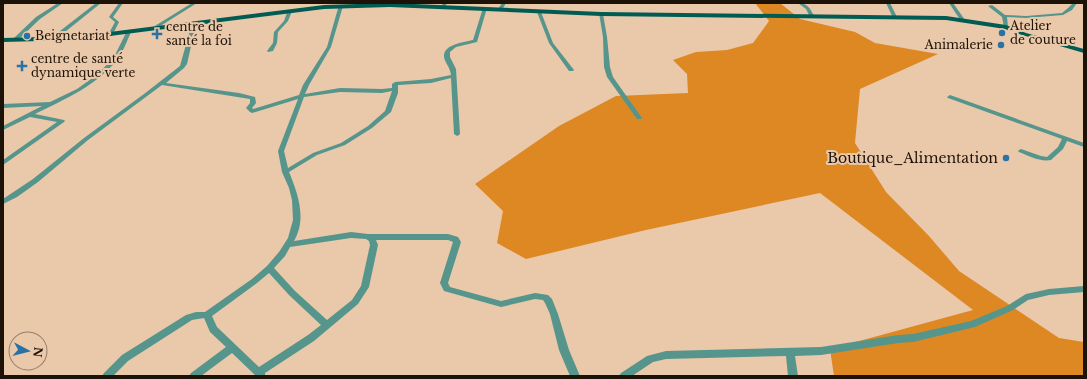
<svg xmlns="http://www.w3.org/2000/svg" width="1087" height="379" font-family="'Libre Baskerville',serif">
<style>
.forest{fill:#de8824}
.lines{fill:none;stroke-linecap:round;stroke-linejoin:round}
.minor{fill:#56958b;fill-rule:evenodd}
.major{fill:#005b52;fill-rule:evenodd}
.poi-dot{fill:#2872a5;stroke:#eac8aa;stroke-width:1.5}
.labels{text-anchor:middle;stroke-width:4;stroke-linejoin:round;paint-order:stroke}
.far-poi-label{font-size:12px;fill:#1d1207;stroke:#eac8aa;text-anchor:start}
.poi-label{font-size:14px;fill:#1d1207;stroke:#eac8aa;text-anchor:end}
</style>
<rect width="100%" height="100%" fill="#eac8aa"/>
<polygon class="forest" points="755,3 780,3 800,19 855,32 875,43 938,54 860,89 855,143 886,192 929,236 959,271 1059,338 1084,342 1084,376 834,376 830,349 973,310 820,193 646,230 526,259 497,243 503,211 475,184 559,126 616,96 688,93 687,74 673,60 696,52 727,50 753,43 769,21"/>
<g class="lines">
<g class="minor">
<polygon points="3,3 8,3 3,5"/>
<polygon points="58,3 63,3 40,19 18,40 14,40 14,38 36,17"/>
<polygon points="96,3 101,3 55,40 51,40 51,38"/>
<polygon points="119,3 123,3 113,17 119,22 112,36 108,36 108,35 115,22 109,17"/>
<polygon points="192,3 197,3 154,30 150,29"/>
<polygon points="443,3 447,3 445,8 443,8 441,7"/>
<polygon points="502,3 506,3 502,10 498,10 498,9"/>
<path d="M 798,3 C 807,3 810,8 814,16 L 814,17 L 810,17 L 806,9 Z"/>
<polygon points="886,3 890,3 897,17 897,18 893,18"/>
<polygon points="949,3 953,3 965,20 965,21 961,21"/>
<polygon points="1073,3 1077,3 1072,10 1063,15 1026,18 1007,17 1008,27 1006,28 1004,27 1002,17 988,6 992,5 1005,15 1026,16 1062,13 1068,8"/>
<path d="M 339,5 L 343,6 L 331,47 L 309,85 L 305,94 L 340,88 L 382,89 L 392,88 L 392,84 L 395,82 L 431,79 L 451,75 C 450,67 445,63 444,57 C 443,44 465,42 473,40 L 483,8 L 485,7 L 487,8 L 477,42 L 456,47 L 450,52 L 450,57 L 456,69 L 460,134 L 459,135 L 457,136 L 454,134 L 451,78 L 431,83 L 398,85 L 398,93 L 391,112 L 372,128 L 345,145 L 317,155 L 289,172 C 298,194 307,219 294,241 L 351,232 L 368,234 L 448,234 L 458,237 L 461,242 L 448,283 L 450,287 L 501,301 L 535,293 L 548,295 L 552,299 L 558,314 L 569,350 L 580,376 L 570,376 L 559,350 L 550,314 L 545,303 L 543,300 L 535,299 L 501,307 L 444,291 L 440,283 L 453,242 L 448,240 L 376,240 L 378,245 L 369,287 L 358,304 L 314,341 L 265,373 L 265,376 L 256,376 L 232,353 L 201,376 L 189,376 L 191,373 L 226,347 L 210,332 L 204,318 L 192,320 L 128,361 L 113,376 L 102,376 L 104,373 L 122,355 L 186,315 L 196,312 L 205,312 L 252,279 L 267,266 L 279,252 L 288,238 L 293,220 L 292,200 L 289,188 L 282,172 L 278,151 L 298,99 L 252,113 L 250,112 L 246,108 L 250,103 L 250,99 L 162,85 L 88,140 L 38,182 L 17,197 L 3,204 L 3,199 L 33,179 L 84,138 L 144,94 L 180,66 L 192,23 L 196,24 L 187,64 L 184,68 L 166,83 L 239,93 L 255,97 L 256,103 L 252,108 L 253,109 L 299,95 L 303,85 L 327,47 ZM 392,91 L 385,111 L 368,126 L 341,143 L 313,153 L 288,168 L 284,151 L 304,97 L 340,92 L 382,93 ZM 351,238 L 366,239 L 369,241 L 370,245 L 361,286 L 352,300 L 327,320 L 295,291 L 274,268 L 285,256 L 290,247 ZM 269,273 L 289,295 L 321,325 L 308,335 L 259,367 L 217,327 L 212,316 L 257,283 Z"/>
<polygon points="288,10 292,11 288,21 278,32 277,43 273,51 268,52 267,51 273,43 274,32 284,21"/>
<polygon points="537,11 541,12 553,43 574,70 573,71 569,71 549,43 537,12"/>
<polygon points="599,13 603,14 607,37 610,67 613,77 642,118 641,119 637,119 607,77 604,67 603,37"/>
<path d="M 127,31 L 131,32 C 127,41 123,52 117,60 C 96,86 65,99 35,114 L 64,120 L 65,121 L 64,122 L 3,165 L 3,160 L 57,122 L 30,117 L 3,130 L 3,126 L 42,106 L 3,108 L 3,104 L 50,102 L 77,89 L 98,74 L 114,57 Z"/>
<path d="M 950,95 L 1084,143 L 1084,147 L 1067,141 L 1063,149 L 1051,160 C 1040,162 1029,156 1019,152 L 1018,151 L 1019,150 L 1021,149 L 1041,156 L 1047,157 L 1058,147 L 1062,139 L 948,98 L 947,97 Z"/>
<polygon points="1084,286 1084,292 1049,295 1028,300 1013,310 975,327 913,342 898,343 821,355 795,356 798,376 788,376 786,356 666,359 653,362 632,376 619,376 621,373 647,356 666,351 821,347 898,335 913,334 971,321 1007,306 1026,294 1049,289"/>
</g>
<polygon class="major" points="390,3 601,12 946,16 1006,25 1026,33 1084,49 1084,53 1022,35 1005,29 946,20 601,16 390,7 324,9 78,40 3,42 3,38 78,36 324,5"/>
</g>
<g class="poi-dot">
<circle cx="1002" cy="33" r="4"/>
<path d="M155 28h4v4h4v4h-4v4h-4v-4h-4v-4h4z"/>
<circle cx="27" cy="36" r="4"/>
<circle cx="1001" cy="45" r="4"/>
<path d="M20 60h4v4h4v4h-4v4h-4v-4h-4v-4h4z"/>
<circle cx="1006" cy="158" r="4"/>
</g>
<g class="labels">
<g class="far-poi-label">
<text x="1010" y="30">Atelier<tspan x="1010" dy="14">de couture</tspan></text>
<text x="166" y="31">centre de<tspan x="166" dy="14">santé la foi</tspan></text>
<text x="35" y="40">Beignetariat</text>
<text x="993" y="49" text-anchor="end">Animalerie</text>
<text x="31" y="63">centre de santé<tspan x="31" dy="14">dynamique verte</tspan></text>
</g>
<g class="poi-label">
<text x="998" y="163">Boutique_Alimentation</text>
</g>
</g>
<rect width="1087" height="379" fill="none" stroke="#1d1207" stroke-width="8"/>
<g transform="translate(28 351) rotate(97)"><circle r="19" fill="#eac8aa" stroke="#987f69"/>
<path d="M0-3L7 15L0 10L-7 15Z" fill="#2872a5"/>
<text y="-6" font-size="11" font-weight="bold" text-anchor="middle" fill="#1d1207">N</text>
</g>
</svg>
